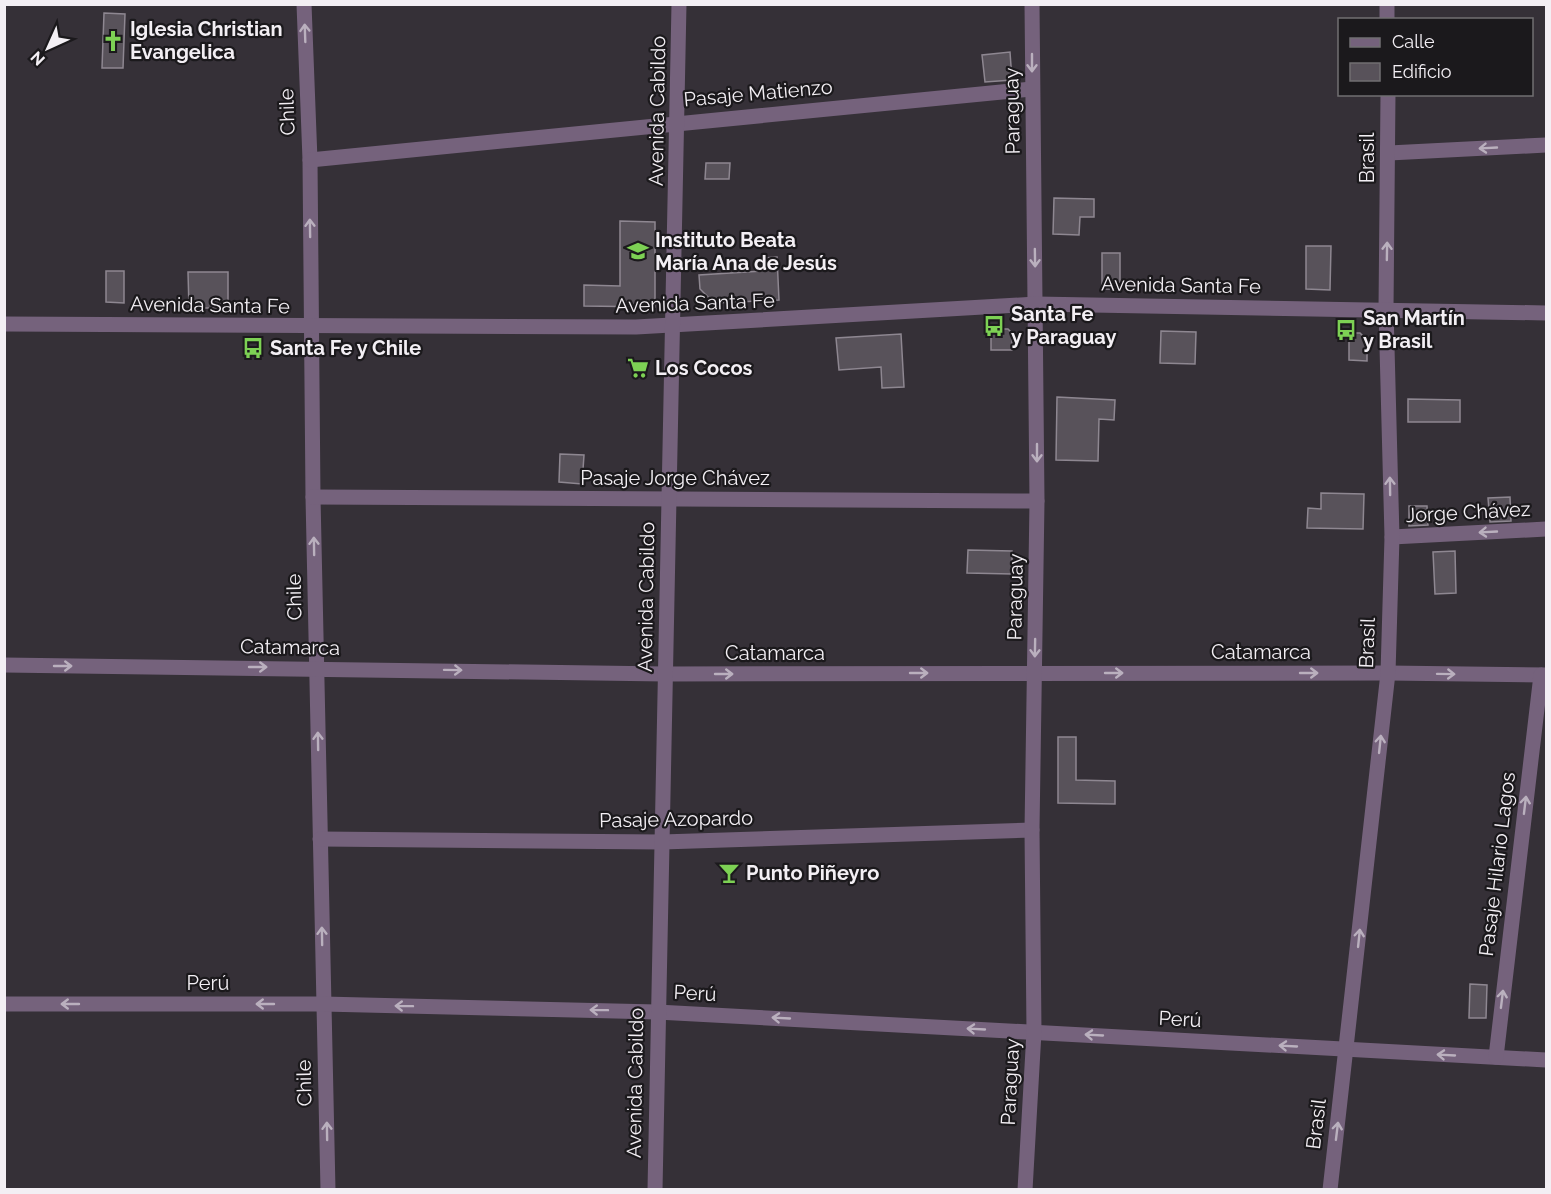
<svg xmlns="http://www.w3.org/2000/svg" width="1551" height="1194" font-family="Raleway,sans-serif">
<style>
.building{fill:#58525a;stroke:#8e8791;stroke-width:1.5}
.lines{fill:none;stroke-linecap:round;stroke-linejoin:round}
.minor{stroke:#75627c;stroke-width:15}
.tertiary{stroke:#75627c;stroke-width:15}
.oneway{stroke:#bab0be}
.labels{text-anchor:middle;stroke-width:4.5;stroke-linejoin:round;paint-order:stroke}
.poi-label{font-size:20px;font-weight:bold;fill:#f3eff4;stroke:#1b191c;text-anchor:start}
.street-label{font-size:20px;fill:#f3eff4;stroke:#1b191c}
</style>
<rect width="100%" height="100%" fill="#353037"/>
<g class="building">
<polygon points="104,13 125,14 123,68 102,68"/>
<polygon points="1010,52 1012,80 985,82 982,55"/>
<polygon points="706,163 730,163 729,179 705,179"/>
<polygon points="1054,198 1094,199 1094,217 1080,217 1079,235 1053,234"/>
<polygon points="620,221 655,222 655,307 584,306 584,285 620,286"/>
<polygon points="1306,246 1331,246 1330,290 1306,289"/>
<rect x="1102" y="253" width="18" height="36"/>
<polygon points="777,257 779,300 714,303 700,289 699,275 762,271 762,258"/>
<polygon points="106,271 124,271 124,303 106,302"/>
<polygon points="188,272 228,272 228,308 189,308"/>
<polygon points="991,329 1008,329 1012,333 1012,350 991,350"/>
<polygon points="1161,331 1196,332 1195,364 1160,363"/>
<polygon points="1349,333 1360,333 1367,340 1367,361 1349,360"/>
<polygon points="901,334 904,387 882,388 881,367 839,370 836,338"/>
<polygon points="1057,397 1115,400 1114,420 1099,419 1098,461 1056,460"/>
<polygon points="1408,399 1460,400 1460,422 1408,422"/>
<polygon points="560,454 584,455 582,484 559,482"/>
<polygon points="1321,493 1364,494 1363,529 1307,528 1308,508 1321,509"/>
<polygon points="1510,497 1511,521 1490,522 1488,498"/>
<polygon points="1409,506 1427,506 1428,525 1409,526"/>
<polygon points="968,550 1012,551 1012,574 967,573"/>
<polygon points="1455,551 1456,593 1435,594 1433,552"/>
<polygon points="1058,737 1076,737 1076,780 1115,781 1115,804 1058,803"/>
<polygon points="1470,984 1487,985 1486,1018 1469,1018"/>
</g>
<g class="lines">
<g class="minor">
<polyline points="304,4 310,160 313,497 328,1190"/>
<polyline points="1387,4 1387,20"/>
<polyline points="1389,153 1546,145"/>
<polyline points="310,160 1032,89"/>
<polyline points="313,497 1037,501"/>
<polyline points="1392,537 1546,529"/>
<polyline points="4,665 665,674 1388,673 1546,675"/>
<polyline points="320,839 662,842 1032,830"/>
<polyline points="4,1004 323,1004 657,1012 1546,1060"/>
<polyline points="1496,1057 1541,675"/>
<polyline points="1025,1190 1034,1032 1032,830 1037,501 1032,4"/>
<polyline points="1330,1190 1388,673 1392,537 1386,309 1388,94"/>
</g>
<g class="tertiary">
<polyline points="4,324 636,327 1036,304 1546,313"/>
<polyline points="655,1190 679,4"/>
</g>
</g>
<defs><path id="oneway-shaft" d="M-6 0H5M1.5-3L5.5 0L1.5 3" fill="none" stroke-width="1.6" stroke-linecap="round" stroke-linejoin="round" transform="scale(1.5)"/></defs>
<g class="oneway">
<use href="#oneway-shaft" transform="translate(305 33) rotate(-92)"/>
<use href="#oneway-shaft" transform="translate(1032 63) rotate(90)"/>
<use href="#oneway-shaft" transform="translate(1488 148) rotate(177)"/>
<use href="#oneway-shaft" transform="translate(310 228) rotate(-91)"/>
<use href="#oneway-shaft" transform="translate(1387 251) rotate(-89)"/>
<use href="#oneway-shaft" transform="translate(1035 258) rotate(89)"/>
<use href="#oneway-shaft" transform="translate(1037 453) rotate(90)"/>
<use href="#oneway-shaft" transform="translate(1390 486) rotate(-91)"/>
<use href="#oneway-shaft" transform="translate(1488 532) rotate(177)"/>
<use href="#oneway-shaft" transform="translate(314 546) rotate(-91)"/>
<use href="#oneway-shaft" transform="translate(1035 648) rotate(91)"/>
<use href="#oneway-shaft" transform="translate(63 666)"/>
<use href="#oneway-shaft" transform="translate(258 667)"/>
<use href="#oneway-shaft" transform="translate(453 670) rotate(1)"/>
<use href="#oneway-shaft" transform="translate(919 673)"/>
<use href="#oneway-shaft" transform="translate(1114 673)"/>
<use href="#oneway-shaft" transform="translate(1309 673)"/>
<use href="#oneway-shaft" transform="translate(724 674)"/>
<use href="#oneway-shaft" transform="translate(1446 674) rotate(1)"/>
<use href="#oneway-shaft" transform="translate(318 741) rotate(-91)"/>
<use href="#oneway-shaft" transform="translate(1380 744) rotate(-84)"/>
<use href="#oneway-shaft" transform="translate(1525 805) rotate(-83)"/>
<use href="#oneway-shaft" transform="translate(322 936) rotate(-91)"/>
<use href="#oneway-shaft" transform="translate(1359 938) rotate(-84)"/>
<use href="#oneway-shaft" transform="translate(1502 999) rotate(-83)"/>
<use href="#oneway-shaft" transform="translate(70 1004) rotate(180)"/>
<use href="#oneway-shaft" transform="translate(265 1004) rotate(180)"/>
<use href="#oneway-shaft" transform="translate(404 1006) rotate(-179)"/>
<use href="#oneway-shaft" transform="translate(599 1010) rotate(-179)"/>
<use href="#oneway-shaft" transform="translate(781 1018) rotate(-177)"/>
<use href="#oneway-shaft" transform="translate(976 1029) rotate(-177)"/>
<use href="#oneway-shaft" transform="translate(1094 1035) rotate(-177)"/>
<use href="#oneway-shaft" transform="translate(1288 1046) rotate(-177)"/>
<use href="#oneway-shaft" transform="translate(1446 1055) rotate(-177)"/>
<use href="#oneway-shaft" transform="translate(327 1131) rotate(-91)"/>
<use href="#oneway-shaft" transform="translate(1337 1131) rotate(-83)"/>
</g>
<defs>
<symbol id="church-bare" viewBox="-9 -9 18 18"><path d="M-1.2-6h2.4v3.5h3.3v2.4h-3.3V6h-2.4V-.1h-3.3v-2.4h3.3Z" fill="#7dd154" stroke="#1b191c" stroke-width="2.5" paint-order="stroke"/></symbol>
<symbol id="school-bare" viewBox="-9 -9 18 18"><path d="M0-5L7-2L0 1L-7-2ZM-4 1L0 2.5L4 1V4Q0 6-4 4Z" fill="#7dd154" stroke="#1b191c" stroke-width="2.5" paint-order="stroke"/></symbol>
<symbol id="bus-bare" viewBox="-9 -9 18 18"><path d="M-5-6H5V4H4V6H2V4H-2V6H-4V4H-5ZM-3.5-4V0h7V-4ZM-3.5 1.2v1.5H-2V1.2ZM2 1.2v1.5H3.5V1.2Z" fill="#7dd154" stroke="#1b191c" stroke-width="2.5" paint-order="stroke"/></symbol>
<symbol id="supermarket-bare" viewBox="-9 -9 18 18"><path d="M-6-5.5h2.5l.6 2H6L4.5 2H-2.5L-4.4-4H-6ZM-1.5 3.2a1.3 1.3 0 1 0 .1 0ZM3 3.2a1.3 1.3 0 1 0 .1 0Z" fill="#7dd154" stroke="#1b191c" stroke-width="2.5" paint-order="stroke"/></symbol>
<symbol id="bar-bare" viewBox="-9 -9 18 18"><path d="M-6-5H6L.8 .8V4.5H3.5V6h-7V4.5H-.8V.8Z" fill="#7dd154" stroke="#1b191c" stroke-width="2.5" paint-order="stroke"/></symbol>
</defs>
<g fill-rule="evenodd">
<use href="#church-bare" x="98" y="26" width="30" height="30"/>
<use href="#school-bare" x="623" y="236" width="30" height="30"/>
<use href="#bus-bare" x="979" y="311" width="30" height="30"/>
<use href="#bus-bare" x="1331" y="315" width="30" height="30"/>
<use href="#bus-bare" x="238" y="333" width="30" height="30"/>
<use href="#supermarket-bare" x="623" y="353" width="30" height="30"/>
<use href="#bar-bare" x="714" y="858" width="30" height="30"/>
</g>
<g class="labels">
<g class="poi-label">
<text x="130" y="36">Iglesia Christian<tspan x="130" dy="23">Evangelica</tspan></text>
<text x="655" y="247">Instituto Beata<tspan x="655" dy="23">María Ana de Jesús</tspan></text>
<text x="1011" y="321">Santa Fe<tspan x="1011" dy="23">y Paraguay</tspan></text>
<text x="1363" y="325">San Martín<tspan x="1363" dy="23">y Brasil</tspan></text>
<text x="270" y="355">Santa Fe y Chile</text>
<text x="655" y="375">Los Cocos</text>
<text x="746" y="880">Punto Piñeyro</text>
</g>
<g class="street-label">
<text transform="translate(758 93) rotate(-5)" y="7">Pasaje Matienzo</text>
<text transform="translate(657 111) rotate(-89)" y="7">Avenida Cabildo</text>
<text transform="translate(1012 111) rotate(-91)" y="7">Paraguay</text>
<text transform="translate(287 112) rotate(-92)" y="7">Chile</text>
<text transform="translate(1367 158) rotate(-90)" y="7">Brasil</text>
<text transform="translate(1181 285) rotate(1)" y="7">Avenida Santa Fe</text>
<text transform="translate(695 303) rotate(-2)" y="7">Avenida Santa Fe</text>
<text transform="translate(210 305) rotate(1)" y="7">Avenida Santa Fe</text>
<text x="675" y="485">Pasaje Jorge Chávez</text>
<text transform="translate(1468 512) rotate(-3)" y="7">Jorge Chávez</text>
<text transform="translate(294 597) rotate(-91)" y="7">Chile</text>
<text transform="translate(646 597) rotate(-89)" y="7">Avenida Cabildo</text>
<text transform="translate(1015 597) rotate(-89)" y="7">Paraguay</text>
<text transform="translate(1367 643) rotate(-88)" y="7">Brasil</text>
<text transform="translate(290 647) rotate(1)" y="7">Catamarca</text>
<text x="1261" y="659">Catamarca</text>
<text x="775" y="660">Catamarca</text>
<text transform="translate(676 819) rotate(-1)" y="7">Pasaje Azopardo</text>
<text transform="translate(1497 864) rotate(-83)" y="7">Pasaje Hilario Lagos</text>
<text x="208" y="990">Perú</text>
<text transform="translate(695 993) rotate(3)" y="7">Perú</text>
<text transform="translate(1180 1019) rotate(3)" y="7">Perú</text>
<text transform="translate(1010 1082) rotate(-87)" y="7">Paraguay</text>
<text transform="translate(304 1083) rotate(-91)" y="7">Chile</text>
<text transform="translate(635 1083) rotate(-89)" y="7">Avenida Cabildo</text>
<text transform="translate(1316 1124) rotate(-83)" y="7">Brasil</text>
</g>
</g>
<rect width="1551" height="1194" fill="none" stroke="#f3eff4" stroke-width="12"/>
<rect x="1338" y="18" width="195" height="78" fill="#1b191c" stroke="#716f72" stroke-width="1.5"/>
<rect x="1350" y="38" width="30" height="9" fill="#75627c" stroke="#716f72" stroke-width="1.5"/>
<text x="1392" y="48" font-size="18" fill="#f3eff4">Calle</text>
<rect x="1350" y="63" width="30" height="18" fill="#58525a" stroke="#716f72" stroke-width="1.5"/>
<text x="1392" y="78" font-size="18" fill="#f3eff4">Edificio</text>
<g transform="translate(48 48) rotate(225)" stroke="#1b191c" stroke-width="4.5" paint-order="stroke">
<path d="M0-4.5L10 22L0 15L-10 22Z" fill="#f3eff4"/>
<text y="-9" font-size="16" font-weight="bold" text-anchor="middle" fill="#f3eff4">N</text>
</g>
</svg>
